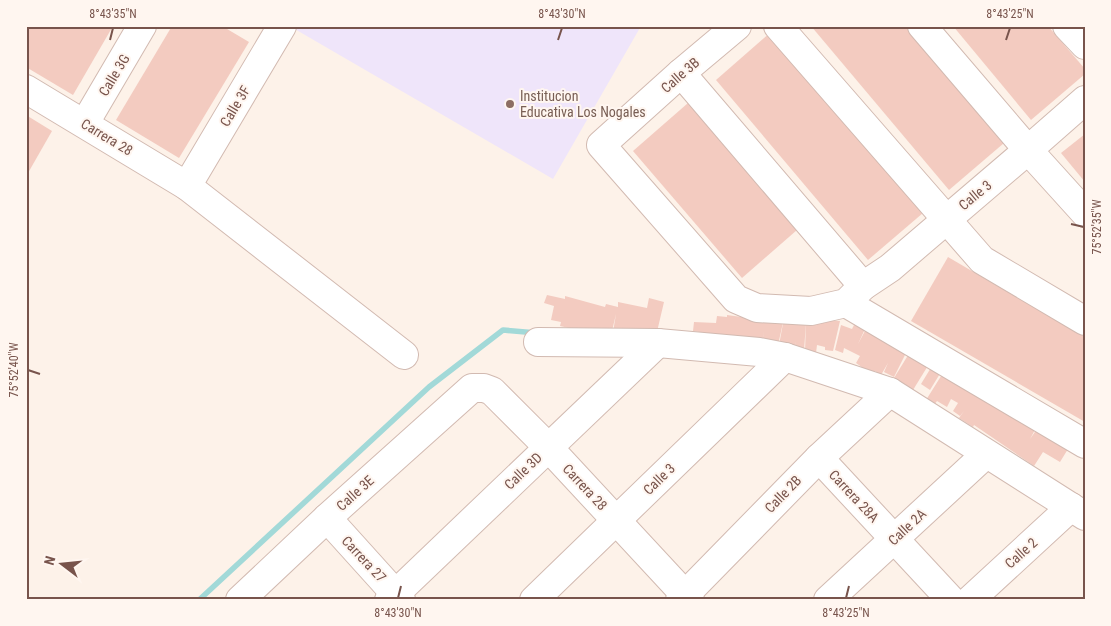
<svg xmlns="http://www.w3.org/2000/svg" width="1111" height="626" font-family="'Roboto Condensed',sans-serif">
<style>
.education{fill:#efe5fa}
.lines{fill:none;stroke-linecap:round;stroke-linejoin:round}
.stream{stroke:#a2d9d8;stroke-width:5.5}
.building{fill:#f3cbc0}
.minor-casing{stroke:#d2bab1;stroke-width:30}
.minor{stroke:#fff;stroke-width:28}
.ticks{fill:none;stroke:#78544c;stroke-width:2}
.education-dot{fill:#8d6e63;stroke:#fff6f0;stroke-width:2}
.labels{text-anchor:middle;stroke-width:4;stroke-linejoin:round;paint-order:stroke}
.street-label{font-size:14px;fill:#78544c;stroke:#fff6f0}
.education-label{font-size:14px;fill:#785e54;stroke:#fff6f0;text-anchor:start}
.neatline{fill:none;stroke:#78544c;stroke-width:2}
.ticks-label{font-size:12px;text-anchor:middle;fill:#78544c}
</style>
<rect width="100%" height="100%" fill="#fdf2e9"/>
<polygon class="education" points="295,26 641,26 553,179 293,28"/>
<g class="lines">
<polyline class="stream" points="199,600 429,387 503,330 537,333"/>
</g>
<g class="building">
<polygon points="29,26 113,26 73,95 26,67 26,31"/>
<polygon points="172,26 222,26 249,42 179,158 116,120"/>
<polygon points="811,26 906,26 1004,143 949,190"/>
<polygon points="953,26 1048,26 1085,69 1085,74 1031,120"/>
<polygon points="771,32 923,213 868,260 716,80"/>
<polygon points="688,103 797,230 742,278 633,151"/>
<polygon points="26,115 52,131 28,173 26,172"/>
<polygon points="1085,134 1085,182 1061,153"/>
<polygon points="948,257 1085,337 1085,422 911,321"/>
<polygon points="547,295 565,299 565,296 605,307 606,304 618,307 618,302 647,308 649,298 664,302 656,336 613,332 616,314 612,331 573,329 560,326 561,322 551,320 554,306 544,303"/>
<polygon points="727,315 756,319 784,318 778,345 762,343 764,331 762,342 693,331 694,322 716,323 717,316 727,317"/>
<polygon points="784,318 840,321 833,351 825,350 825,347 817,345 816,353 805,352 806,322 804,351 795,349 796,341 795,347 779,345"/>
<polygon points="841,325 852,329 854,325 865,329 858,344 866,329 906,353 894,377 884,372 888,363 881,375 875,371 873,375 856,363 860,356 844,348 843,353 835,350"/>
<polygon points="910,352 929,364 913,390 894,378"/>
<polygon points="932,366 941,372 930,390 921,384"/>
<polygon points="943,373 1036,428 1030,439 1037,429 1068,449 1060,462 1043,452 1034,466 974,425 973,427 959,418 964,411 960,416 953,411 958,403 951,399 947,407 937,401 934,405 926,400"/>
</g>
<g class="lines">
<defs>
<g id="minor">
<polyline points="737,26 681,73 601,145 736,299 757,308 811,311 846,303 863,286 890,268 1028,150 1085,100"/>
<polyline points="778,26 982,260 1085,321"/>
<polyline points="922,26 1028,150 1085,213"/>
<polyline points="1067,26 1085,45"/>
<polyline points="681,73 863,286"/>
<polyline points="26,89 187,186 404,355"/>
<polyline points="85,123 142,26"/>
<polyline points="187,186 282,26"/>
<polyline points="846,303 1085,444"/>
<polyline points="538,342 658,343 759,352 785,357 890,392 1085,516"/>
<polyline points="819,458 951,600"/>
<polyline points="327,518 401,600"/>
<polyline points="240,600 327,518 472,388 484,388 492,391 548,447 690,600"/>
<polyline points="389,600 658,343"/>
<polyline points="534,600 785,357"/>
<polyline points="680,600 819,458 890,392"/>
<polyline points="828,600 986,454"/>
<polyline points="970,600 1071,507"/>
</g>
</defs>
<use href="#minor" class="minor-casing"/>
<use href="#minor" class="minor"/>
</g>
<path class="ticks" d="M 110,40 L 113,28M 558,40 L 562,28M 1006,40 L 1010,28M 1071,224 L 1084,227M 28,370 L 40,374M 398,598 L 401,586M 846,598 L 849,586"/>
<circle class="education-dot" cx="510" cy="104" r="5"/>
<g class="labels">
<g class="street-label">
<text transform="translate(114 75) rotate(-59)" y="5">Calle 3G</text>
<text transform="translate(680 75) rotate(-41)" y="5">Calle 3B</text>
<text transform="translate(235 106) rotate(-59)" y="5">Calle 3F</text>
<text transform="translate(107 137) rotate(31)" y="5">Carrera 28</text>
<text transform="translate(975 195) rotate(-40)" y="5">Calle 3</text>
<text transform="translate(523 471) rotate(-44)" y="5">Calle 3D</text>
<text transform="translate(659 479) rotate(-44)" y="5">Calle 3</text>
<text transform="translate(585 487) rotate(47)" y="5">Carrera 28</text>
<text transform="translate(355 493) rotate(-42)" y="5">Calle 3E</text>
<text transform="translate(783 494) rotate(-46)" y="5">Calle 2B</text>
<text transform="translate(854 496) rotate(47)" y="5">Carrera 28A</text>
<text transform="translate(907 527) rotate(-43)" y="5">Calle 2A</text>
<text transform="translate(1021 553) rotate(-42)" y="5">Calle 2</text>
<text transform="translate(364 559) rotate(47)" y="5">Carrera 27</text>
</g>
<g class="education-label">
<text x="520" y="101">Institucion<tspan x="520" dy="16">Educativa Los Nogales</tspan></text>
</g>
</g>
<rect width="1111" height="626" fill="none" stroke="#fff6f0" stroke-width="55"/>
<g transform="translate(62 564) rotate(286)" stroke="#fff6f0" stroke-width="4" paint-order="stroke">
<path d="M0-4L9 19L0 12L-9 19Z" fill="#78544c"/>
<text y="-8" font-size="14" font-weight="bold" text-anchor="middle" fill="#78544c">N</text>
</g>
<rect x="28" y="28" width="1056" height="570" class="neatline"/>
<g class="ticks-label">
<text x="113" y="18">8°43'35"N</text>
<text x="562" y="18">8°43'30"N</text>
<text x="1010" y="18">8°43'25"N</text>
<text transform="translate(1097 227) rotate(-90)" y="4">75°52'35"W</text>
<text transform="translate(14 370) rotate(-90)" y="4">75°52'40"W</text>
<text x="398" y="617">8°43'30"N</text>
<text x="846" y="617">8°43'25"N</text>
</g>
</svg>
